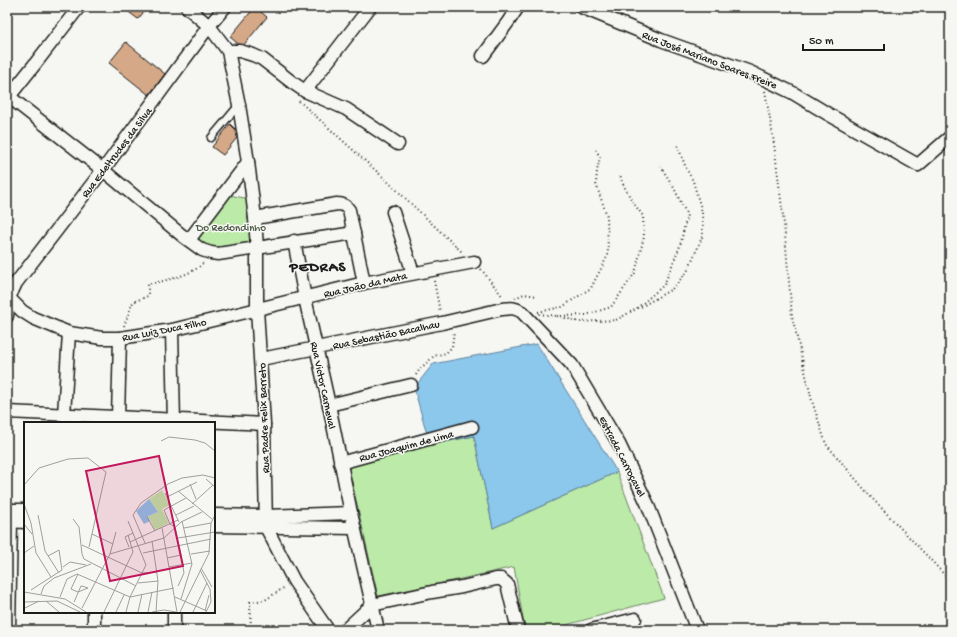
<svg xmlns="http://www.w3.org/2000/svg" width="957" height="637" font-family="'Gochi Hand',sans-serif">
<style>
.green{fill:#bceaa8;stroke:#6c8362}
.water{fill:#8cc7ec;stroke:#5f8399}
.building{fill:#d5a987;stroke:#1c1c1c}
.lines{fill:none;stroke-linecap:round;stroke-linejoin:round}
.lane-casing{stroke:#1c1c1c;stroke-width:9}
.street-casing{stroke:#1c1c1c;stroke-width:15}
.path{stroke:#1c1c1c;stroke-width:2;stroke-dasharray:1 3;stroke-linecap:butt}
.lane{stroke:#f6f6f2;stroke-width:6}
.street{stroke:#f6f6f2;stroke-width:12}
.labels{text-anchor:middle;stroke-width:3;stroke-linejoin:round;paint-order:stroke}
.street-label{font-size:11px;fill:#1c1c1c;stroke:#f6f6f2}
.park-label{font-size:11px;fill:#4c5a46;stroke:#f6f6f2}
.district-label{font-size:15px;font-weight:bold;letter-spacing:1px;fill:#1c1c1c;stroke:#f6f6f2}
.inset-road{fill:none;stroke:#9f9f9c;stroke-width:1}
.view{fill:#c2185b;fill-opacity:0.15;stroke:#c2185b;stroke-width:2}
.inset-edge{fill:none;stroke:#1c1c1c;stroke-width:2}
</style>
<rect width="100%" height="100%" fill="#f6f6f2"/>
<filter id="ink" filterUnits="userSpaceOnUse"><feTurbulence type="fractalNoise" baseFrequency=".025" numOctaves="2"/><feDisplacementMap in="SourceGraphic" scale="8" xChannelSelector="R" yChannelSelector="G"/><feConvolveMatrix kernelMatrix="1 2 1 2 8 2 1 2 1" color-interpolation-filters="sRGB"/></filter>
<g filter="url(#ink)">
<g class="green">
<path d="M 229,195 L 250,199 L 254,246 C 239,247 204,254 194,239 Z"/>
<polygon points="474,436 493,528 617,472 664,598 548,630 525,630 514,567 452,581 378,596 348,465 430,445"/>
</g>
<polygon class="water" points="537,344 617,472 493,528 474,436 430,445 414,388 433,364"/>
<g class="building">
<polygon points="122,7 148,7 138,19"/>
<polygon points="255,7 267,17 242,47 230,37"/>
<polygon points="126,42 165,74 149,95 109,63"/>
<polygon points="230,124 240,134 223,155 212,147"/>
</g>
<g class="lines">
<defs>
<polyline id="lane" points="211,138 238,106"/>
<g id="street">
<polyline points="187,7 209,26 228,51 239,105 248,162 255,218 257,248 257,309 264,424 266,527 294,581 328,630"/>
<polyline points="581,7 661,40 750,72 793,93 828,114 918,165 950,137"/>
<polyline points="228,51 240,51 253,55 262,59 293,83 305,91 346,109 398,144"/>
<polyline points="483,56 508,22 518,7"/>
<polyline points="305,91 370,7"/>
<polyline points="7,95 103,170 184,237 202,250 211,253 218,254 354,233"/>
<polyline points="7,99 35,64 79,7"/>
<polyline points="393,212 413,273"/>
<path d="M 255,218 L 337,204 C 342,204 346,205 349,210 L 364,283"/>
<polyline points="189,240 248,162"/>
<polyline points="294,241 305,298 329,405 351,513 378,630"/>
<polyline points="7,296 22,311 33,318 69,333 102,338 120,338 172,330 364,283 474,262"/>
<polyline points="7,316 9,298 16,283 103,170 209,26 225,7"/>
<polyline points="172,330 174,423"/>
<path d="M 261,359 L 442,323 L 502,309 C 511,308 514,307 522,312 L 572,365 L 619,444 L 647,503 L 697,630"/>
<polyline points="329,405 411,385"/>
<polyline points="7,412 264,424"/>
<polyline points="64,415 69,333"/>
<polyline points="118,418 120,338"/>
<polyline points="340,463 472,427"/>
<polyline points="7,510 25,510"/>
<polyline points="214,515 266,516 351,513"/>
<polyline points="7,521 25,522"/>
<polyline points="214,526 354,528"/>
<polyline points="174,612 174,630"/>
<polyline points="9,630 11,521 12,510"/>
<polyline points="94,630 94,612"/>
<polyline points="345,630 372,605 432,592 462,587 496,579 501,579 507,584 518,630"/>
<polyline points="591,630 635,619"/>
</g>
</defs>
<use href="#lane" class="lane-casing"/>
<use href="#street" class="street-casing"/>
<g class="path">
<polyline points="765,91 773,136 784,224 792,316 812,401 826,444 870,496 929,558 950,581"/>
<polyline points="299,101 384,178 463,253"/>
<polyline points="481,269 503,297"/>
<polyline points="434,281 440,312"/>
<polyline points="515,298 524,294 537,296"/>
<polyline points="641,307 672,289 687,272 703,235 702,212 693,181 686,168 677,144"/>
<polyline points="538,312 562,307 591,288 608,255 607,216 596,184 597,171 600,157 596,150"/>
<polyline points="539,314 557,316"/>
<polyline points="557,316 580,322 616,320 636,309 664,285 680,246 687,215 673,186 661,167"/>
<polyline points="561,316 586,315 611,307 635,273 644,237 643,216 632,201 622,182 620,174"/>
<path d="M 124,326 L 133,302 L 148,296 L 148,284 C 164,281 194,275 204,262"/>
<polyline points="416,375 420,369 434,356 446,353 452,347 454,331"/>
<polyline points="251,630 250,602 265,600 285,587"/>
</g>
<use href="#lane" class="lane"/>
<use href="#street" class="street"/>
</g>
</g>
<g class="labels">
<g class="street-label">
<text transform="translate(710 59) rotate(21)" y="4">Rua José Mariano Soares Freire</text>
<text transform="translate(116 152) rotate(-53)" y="4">Rua Edeltrudes da Silva</text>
<text transform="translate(365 284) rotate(-13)" y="4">Rua João da Mata</text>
<text transform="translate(164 329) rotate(-11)" y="4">Rua Luiz Duca Filho</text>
<text transform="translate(386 334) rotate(-12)" y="4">Rua Sebastião Bacalhau</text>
<text transform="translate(324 385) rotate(78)" y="4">Rua Victor Carneval</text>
<text transform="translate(263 418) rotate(-92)" y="4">Rua Padre Felix Barreto</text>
<text transform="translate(406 445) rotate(-15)" y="4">Rua Joaquim de Lima</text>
<text transform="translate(623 456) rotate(63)" y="4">Estrada Carroçavel</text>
</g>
<g class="park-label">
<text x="231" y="231">Do Redondinho</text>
</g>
<g class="district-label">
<text x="318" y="271">PEDRAS</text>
</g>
</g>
<g transform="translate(24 422)">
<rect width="191" height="191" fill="#f6f6f2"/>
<path d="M 138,68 L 146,83 L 138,87 L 145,101 L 131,108 L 124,94 L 134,90 L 125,77 Z" fill="#bceaa8"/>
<path d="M 125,77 L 134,90 L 124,94 L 126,99 L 120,102 L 112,89 Z" fill="#8cc7ec"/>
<path class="inset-road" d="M 137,19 L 145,15 L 171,18 L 181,21 L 191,29M 182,57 L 191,65M 166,62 L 172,77M 0,63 L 15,46 L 44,37 L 64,36 L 82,50 L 65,125M 154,69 L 188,97M 141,71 L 155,100M 143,75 L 173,60M 0,82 L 7,101 L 12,131 L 27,155M 168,82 L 189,63M 14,93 L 21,129 L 35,151M 152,93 L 170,84M 123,95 L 131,109M 49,97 L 55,105 L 58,132 L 60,137 L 112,164M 0,102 L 8,112M 138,106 L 153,190M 160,106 L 187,101M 68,112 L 89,122M 154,116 L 191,110M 128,119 L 134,159 L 132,190M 106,120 L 154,98M 121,121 L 109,93 L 117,81 L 144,62 L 158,56 L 179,53 L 191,56M 58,123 L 118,151 L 133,150M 105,125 L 101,115 L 109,111M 0,131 L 10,124M 119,131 L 187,117M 86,132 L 140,116 L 157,100 L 178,90M 167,132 L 186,129M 143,136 L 157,133M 39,145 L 46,140 L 62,143M 145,145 L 168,141M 177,146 L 188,165M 176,148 L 186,167 L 187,180 L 182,190M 54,152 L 47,167 L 54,170M 114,161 L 134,159M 154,164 L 160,151 L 157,133 L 151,105 L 146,102 L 140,88 L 162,76M 7,168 L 38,148 L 35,128 L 24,134M 0,170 L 41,177 L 62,190M 17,172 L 20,164 L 30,156 L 67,142M 36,175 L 43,157 L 53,152 L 106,175 L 150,166M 151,175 L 183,189M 157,177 L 168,142 L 158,99M 22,179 L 35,190M 0,180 L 33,179 L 56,190M 50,180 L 57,164 L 58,164 L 64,166 L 54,170M 1,186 L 15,179M 58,186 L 86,132 L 92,110M 181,189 L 185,173M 80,190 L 109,130 L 104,113M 92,190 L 100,173M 102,190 L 106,175 L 122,143 L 104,99M 114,190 L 118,172M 124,190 L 128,170M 128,190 L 140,188 L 152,190M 156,190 L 185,131 L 187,101 L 191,93M 169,190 L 183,161"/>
<path class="view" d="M 135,34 L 159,144 L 86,159 L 62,49 Z"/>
<rect width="191" height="191" class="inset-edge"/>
</g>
<rect width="957" height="637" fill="none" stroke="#f6f6f2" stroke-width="24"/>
<rect x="12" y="12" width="933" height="613" fill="none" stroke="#1c1c1c" stroke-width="1.5" filter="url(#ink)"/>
<path d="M803 44v6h81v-6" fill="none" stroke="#1c1c1c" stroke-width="2"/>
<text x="809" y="44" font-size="12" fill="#1c1c1c" stroke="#f6f6f2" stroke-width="3" paint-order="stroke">50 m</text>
</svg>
